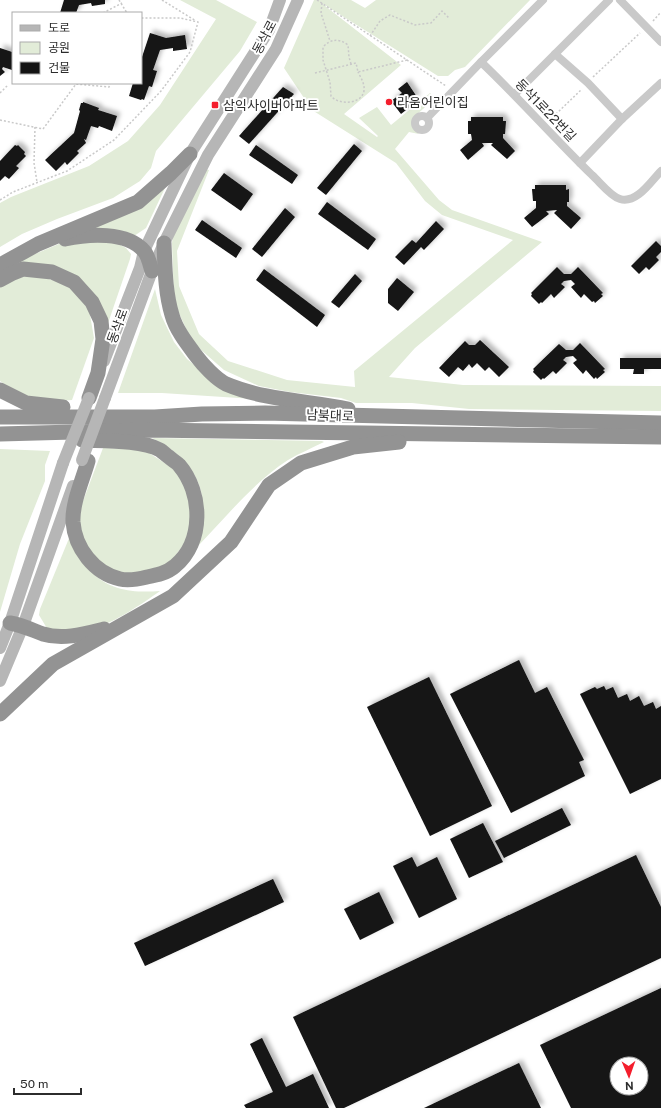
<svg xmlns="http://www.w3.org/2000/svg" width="661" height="1108" font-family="'Public Sans','Noto Sans KR',sans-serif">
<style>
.green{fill:#e2ecd8}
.building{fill:#131313;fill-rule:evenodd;filter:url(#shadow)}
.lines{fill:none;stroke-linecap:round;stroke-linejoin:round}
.path{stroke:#c9c9c9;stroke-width:1.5;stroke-dasharray:2 2;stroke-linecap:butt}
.street{stroke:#c9c9c9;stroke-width:8}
.secondary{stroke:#b6b6b6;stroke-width:12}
.highway{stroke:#939393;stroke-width:15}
.secondary-bridge{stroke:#b6b6b6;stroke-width:12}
.poi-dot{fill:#f41d2c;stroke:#fff;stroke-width:1.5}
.labels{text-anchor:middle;stroke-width:4;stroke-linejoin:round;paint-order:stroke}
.street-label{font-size:13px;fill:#2c2c2c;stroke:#fff}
.poi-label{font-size:13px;fill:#2c2c2c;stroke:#fff;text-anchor:start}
</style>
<defs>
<filter id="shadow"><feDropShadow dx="3.5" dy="-3.5" stdDeviation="2" flood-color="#0004"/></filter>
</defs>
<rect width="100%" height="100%" fill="#fff"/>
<g class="green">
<polygon points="180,0 216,0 257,22 240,51 156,151 151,168 140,181 113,198 57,219 22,234 0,247 0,203 11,197 89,166 128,141 160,105 216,19"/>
<path d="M 314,0 L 351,0 L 365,8 L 376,0 L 530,0 L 465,67 L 455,70 L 448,76 L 438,76 L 320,2 L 401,65 L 344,114 L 377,137 L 378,136 L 359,118 L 377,107 L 391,125 L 430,93 L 432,95 L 432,101 L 414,117 C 412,125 413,128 419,134 L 409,132 L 395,149 L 439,200 L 452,210 L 542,242 L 415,348 L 389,377 L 463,385 L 661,386 L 661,411 L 469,409 L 412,403 L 356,403 L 341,398 L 290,392 L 259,386 L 224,370 L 192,342 L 174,302 L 172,243 L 173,235 L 204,169 L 209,170 L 177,251 L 179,286 L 199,334 L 228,361 L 287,380 L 355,387 L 354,371 L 513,240 L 442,215 L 425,201 L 396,163 L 312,110 L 284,68 Z"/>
<polygon points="165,188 146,228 134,236 89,230"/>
<polygon points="66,241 115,242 126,248 131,254 130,259 105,332 70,275 0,272 23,259"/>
<polygon points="29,274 68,284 89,309 94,338 72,400 44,402 13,391 0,381 0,286"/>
<polygon points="155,289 161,315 174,342 187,359 204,373 254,399 162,393 118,393"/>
<path d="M 152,438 L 322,441 L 324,442 C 312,448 300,453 288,460 C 254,482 226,517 198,546 C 199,532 203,510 202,497 C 199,470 174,448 152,438 Z"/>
<polygon points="103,448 140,449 146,451 174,469 182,481 192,501 189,537 170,563 135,576 106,569 88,551 78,522 80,509"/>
<polygon points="0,449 50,451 45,465 45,481 20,544 0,612"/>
<path d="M 72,531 C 76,540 87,567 93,573 C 110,591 136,593 160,591 C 142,604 115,622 95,628 C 84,631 60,630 48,630 L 39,615 L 40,609 Z"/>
</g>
<g class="building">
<polygon points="64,0 105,0 105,4 92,6 91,3 79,5 76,13 60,13"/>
<polygon points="150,33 166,38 185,35 187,49 173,51 173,48 160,50 153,70 157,71 152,87 149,86 144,100 142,99 141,100 129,96 133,83 141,83 141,60"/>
<polygon points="0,48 12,52 12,54 13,55 13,69 12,70 3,67 2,69 5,72 0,76"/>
<polygon points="407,82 417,97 408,103 411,106 401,114 391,101 402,93 398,89"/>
<polygon points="283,87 294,94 249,144 239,136"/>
<polygon points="83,102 99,108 98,110 117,116 112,131 99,126 98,128 91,126 86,140 84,139 86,143 77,151 79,153 67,165 65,162 56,171 45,160 74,133 80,111 79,110 81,103 83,103"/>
<polygon points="471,117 503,117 503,121 506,121 505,134 503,134 503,138 515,151 507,159 491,145 493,143 482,143 484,146 468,160 460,150 472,140 471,134 468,134 468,121 471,121"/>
<polygon points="354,144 362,151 326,195 317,188"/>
<polygon points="15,145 17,146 18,145 25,152 24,154 26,156 16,166 19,168 9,179 5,176 0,181 0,161"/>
<polygon points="256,145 298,175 292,184 249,155"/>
<polygon points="224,173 253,194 241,211 211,190"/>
<polygon points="535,185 566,185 566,190 569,189 569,202 567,202 567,206 581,218 571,229 554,213 557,210 546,211 549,214 532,227 524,218 536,208 536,201 533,201 532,189 535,189"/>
<polygon points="327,202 376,239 368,250 318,214"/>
<polygon points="285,208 295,217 262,257 252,249"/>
<polygon points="202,220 242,248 236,258 195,230"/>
<polygon points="436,221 444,229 424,250 421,247 404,265 395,257 412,240 416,243"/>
<polygon points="656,241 661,246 661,252 656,257 659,260 649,270 646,267 639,274 631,266"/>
<polygon points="557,267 564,274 571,274 578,267 603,293 601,294 603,296 595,303 594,301 592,302 584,294 581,298 571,287 575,284 571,280 564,281 561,284 565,287 554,298 551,294 542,303 541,302 539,304 531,296 532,294 531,293"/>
<polygon points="264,269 325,315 317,327 256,280"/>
<polygon points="355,274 362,281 339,308 331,302"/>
<polygon points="397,278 414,292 398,311 388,303 388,289"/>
<polygon points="480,340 509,367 499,377 489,367 485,371 477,363 472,368 469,364 463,371 458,367 449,377 439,368 465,341 469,345 475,345"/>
<polygon points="580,343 605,369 603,370 605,372 597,379 596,377 594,379 586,370 583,374 573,363 577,360 573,356 566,357 563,360 567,363 556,374 553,371 544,379 543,378 541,380 533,372 534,370 533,369 559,344 566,350 573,350"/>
<polygon points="620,358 661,358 661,369 644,369 644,374 633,374 634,369 620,369"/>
<polygon points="519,660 535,693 547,687 584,760 579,762 585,776 511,813 450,694"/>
<polygon points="429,677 492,806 430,836 367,707"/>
<polygon points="604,686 606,690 613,687 618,698 627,694 630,701 639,696 644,706 653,702 656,709 661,706 661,779 630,794 580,694 595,687 597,689"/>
<polygon points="562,808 571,825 504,858 495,841"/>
<polygon points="483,823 503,862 469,878 450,839"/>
<polygon points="636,855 661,907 661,958 344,1108 336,1108 293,1017"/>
<polygon points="412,857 417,867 437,857 457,899 419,918 393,866"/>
<polygon points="273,879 284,902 145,966 134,943"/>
<polygon points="379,892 394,923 360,940 344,909"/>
<path d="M 661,988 L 661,1108 L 571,1108 L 540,1045 ZM 617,1064 L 641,1064 L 641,1088 L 617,1088 Z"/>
<polygon points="262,1038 286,1087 313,1074 329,1108 246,1108 244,1105 273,1092 250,1044"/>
<polygon points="519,1063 541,1108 424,1108"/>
</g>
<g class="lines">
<g class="path">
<polyline points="119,0 127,13"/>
<polyline points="162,0 196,21"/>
<polyline points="317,0 446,86"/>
<polyline points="322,3 321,13 330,41"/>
<polyline points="103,13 122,3"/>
<polyline points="653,21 661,12"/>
<polyline points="370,36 380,21 390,15 415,25 431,23 442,11 449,18"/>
<path d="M 351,64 L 349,57 L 348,45 C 339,38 330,39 323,47 L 323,60 L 330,82 L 331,96 C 338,105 361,105 364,91 C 365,84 361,78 358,72"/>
<polyline points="315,73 356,63 358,72 407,60"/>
<polyline points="593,77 640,33"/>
<polyline points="0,93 8,85"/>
<polyline points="556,114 582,89"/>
<polyline points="0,120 43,129 76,84 109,87 110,83"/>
<polyline points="35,127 34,163 37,182"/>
<polyline points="0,200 13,192 67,171 114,140 161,91 190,52 198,22 180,18 141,18"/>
</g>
<g class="street">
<path d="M 543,0 L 481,62 C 519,98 554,138 592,175 C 600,182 610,196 620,199 C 637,204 651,181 661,171"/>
<polyline points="620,0 661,42"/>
<polyline points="555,54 588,83 622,119"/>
<polyline points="515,94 609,0"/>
<circle cx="422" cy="123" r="7"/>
<polyline points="427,118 481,62"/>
<polyline points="580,163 622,119 661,83"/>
</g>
<g class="secondary">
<polyline points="104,361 140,268 144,251 190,154 269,30 280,0"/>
<polyline points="105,398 152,271 164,243 208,155 276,49 298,0"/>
<polyline points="0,648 10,623 63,463"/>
<polyline points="0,681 23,626 73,486"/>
</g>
<g class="highway">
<path d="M 65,239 C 88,234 127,231 144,251 C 148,255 150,265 152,271"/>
<path d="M 164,243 C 165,267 165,292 172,315 C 176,330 188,345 197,357 C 203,365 216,379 226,384 C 264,400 308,401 348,409"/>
<polyline points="0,265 38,244 138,202 171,173 190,154"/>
<polyline points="0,280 13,273 23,269 52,272 74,282 92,302 101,321 103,339 98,373 89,398"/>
<polyline points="0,390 26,403 63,407"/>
<polyline points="0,417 155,417 202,414 265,413 661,423"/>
<polyline points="0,434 148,430 661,437"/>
<path d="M 82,440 C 104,441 142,440 160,450 C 163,452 166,455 169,457 C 172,460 176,462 179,465 C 203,493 204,542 175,566 C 167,573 157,575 147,577 C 139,579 128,581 120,579 C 94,573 75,548 73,522 C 72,503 83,479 88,461"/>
<path d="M 10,623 C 22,625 32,630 43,634 C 63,640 84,634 104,629"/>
<polyline points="0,714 53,664 173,596 231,542 269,485 301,463 353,447 399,442"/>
</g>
<g class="secondary-bridge">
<polyline points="82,460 105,398"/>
<polyline points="63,463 89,398"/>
</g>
</g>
<g class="poi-dot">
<circle cx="389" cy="102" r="4"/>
<rect x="211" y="101" width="8" height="8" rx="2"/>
</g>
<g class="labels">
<g class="street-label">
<text transform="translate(264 37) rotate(-62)" y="5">동삭로</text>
<text transform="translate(546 110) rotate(46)" y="5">동삭1로22번길</text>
<text transform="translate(117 326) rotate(-70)" y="5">동삭로</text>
<text transform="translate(330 415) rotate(2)" y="5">남북대로</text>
</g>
<g class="poi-label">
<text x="397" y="107">라움어린이집</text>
<text x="223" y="110">삼익사이버아파트</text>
</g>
</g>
<rect x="12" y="12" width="130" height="72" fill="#ffffff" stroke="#ababab"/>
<rect x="20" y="25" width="20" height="6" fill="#b6b6b6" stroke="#ababab"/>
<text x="48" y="32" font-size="12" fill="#2c2c2c">도로</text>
<rect x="20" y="42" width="20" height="12" fill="#e2ecd8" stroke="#ababab"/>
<text x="48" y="52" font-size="12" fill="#2c2c2c">공원</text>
<rect x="20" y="62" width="20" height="12" fill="#131313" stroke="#ababab"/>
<text x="48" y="72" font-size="12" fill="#2c2c2c">건물</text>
<g transform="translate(629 1076) rotate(178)"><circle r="19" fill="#ffffff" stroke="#ababab"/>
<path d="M0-3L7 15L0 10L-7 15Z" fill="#f41d2c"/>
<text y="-6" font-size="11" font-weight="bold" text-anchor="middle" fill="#2c2c2c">N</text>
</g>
<path d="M14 1088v6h67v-6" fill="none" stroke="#2c2c2c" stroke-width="2"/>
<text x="20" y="1088" font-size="12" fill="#2c2c2c" stroke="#ffffff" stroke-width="3" paint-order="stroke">50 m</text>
</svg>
